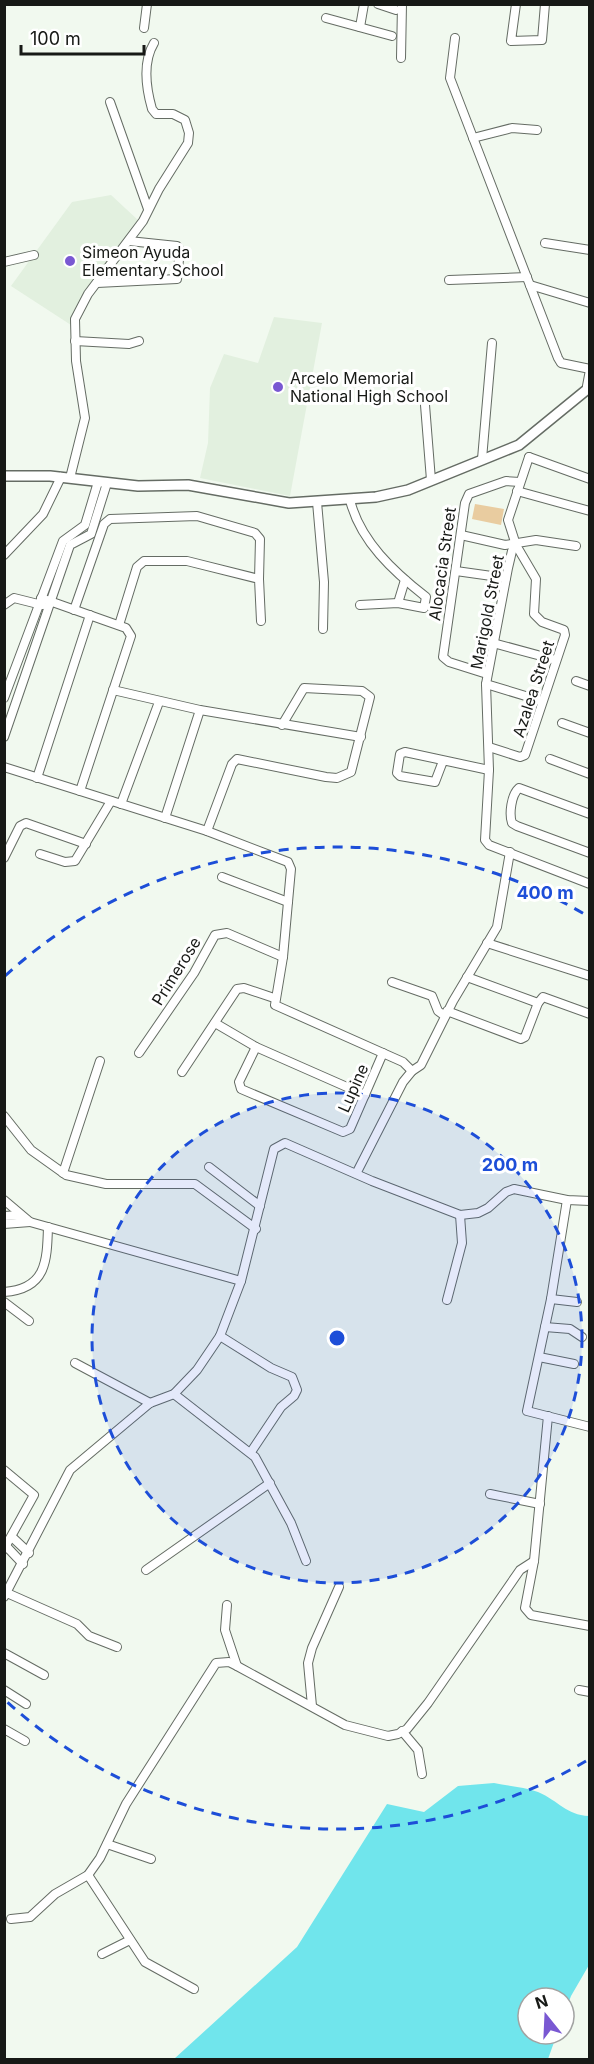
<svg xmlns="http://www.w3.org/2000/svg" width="594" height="2064" font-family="Inter,sans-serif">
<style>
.built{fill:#e2f0df}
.green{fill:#e9cca0}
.water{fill:#70e5ec}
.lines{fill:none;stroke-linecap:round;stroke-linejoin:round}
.minor-casing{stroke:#656c64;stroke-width:10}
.tertiary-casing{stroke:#656c64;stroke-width:12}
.minor{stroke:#fff;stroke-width:8}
.tertiary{stroke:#fff;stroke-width:9}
.ring{fill:none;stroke:#1d4ed8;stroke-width:3;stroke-dasharray:10 8}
.poi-dot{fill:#7958d2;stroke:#fff;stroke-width:2}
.labels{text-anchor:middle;stroke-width:6;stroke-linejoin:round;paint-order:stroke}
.poi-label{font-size:16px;fill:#171916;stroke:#fff;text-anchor:start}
.street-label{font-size:16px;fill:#171916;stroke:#fff}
.centre{fill:#1d4ed8;stroke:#fff;stroke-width:3}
.ring-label{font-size:18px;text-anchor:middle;font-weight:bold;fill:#1d4ed8;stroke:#fff;stroke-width:6;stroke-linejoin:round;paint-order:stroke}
</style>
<rect width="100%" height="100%" fill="#f1f9ef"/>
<g class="built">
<polygon points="111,195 139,221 78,303 71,325 11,286 72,202"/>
<polygon points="274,317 322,323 290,496 200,478 208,443 210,388 224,354 258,363"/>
</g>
<polygon class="green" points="475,504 504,509 501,525 472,519"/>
<path class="water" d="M 494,1783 C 508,1786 524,1787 538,1792 C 559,1801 566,1815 589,1816 L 589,1965 L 571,1996 L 564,2015 L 564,1998 L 528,1998 L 528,2034 L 557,2034 L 548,2059 L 174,2059 L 297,1947 L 387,1804 L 424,1812 L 458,1786 Z"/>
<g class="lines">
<defs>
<g id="minor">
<polyline points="378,4 396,10"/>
<polyline points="516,4 511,41 542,40 545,4"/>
<polyline points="326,18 392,36"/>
<polyline points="360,27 364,4"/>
<polyline points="144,28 147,4"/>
<polyline points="455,38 450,78 558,358 561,363 590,369"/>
<polyline points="401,58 402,4"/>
<polyline points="110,102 148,209"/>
<polyline points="473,138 512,128 537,130"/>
<polyline points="545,243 590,250"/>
<polyline points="4,262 34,255"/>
<polyline points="449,280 527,277"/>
<polyline points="97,283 177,279 180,250 177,246 129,241"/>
<polyline points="530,285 590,303"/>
<polyline points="75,341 129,344 139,341"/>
<polyline points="587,386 590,370"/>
<polyline points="425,405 431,480"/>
<polyline points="529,457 590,479"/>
<polyline points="482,459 492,343"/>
<path d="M 70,478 L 85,418 L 76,361 L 75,319 L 88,294 L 143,221 L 159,189 L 188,143 L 189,133 L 185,120 L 173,114 L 156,114 L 152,109 C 146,88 142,63 154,43"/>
<polyline points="517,491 590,511"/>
<path d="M 350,500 C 360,541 394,572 426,597 L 424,608 L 398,603 L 360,605"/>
<polyline points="317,502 324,582 323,629"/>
<polyline points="461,535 505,545 536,540 576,546"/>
<polyline points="516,545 512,551 508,568 486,684 489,770 485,840 489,845 590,884"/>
<polyline points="4,555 43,514 61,477"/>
<polyline points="456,571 506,578"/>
<polyline points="41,598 126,628 131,636 80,791"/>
<polyline points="398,603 405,580"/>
<polyline points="4,605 14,598 42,605"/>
<polyline points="74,610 104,524 110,519 197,516 255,533 260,539 259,579"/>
<polyline points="119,625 137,567 144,561 187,561 259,579 261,621"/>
<polyline points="493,643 556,660"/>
<polyline points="487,674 449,662 443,657 465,503 469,494 506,481 520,482"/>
<polyline points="576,681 590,686"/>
<polyline points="486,684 542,701"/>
<polyline points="113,690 200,710 361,737"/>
<polyline points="4,698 63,541 85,525 98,482"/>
<polyline points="562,723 590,733"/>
<polyline points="4,737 70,545 91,534 107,483"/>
<polyline points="489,747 520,757 525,755 565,635 564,630 542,622 534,614 536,579 516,545 508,520 529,457"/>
<polyline points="550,759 590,774"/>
<polyline points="443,761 435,782 400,776 397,773 400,754 405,752 489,770"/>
<polyline points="4,767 207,831 288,862 291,869 283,957 275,1005 403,1062 412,1071 421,1065 453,1001 497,927 510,852"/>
<polyline points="37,778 90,615"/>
<polyline points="121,804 159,702"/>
<path d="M 590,814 L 519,788 C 511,795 509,814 512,823 L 517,826 L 590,853"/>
<polyline points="165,818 200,710"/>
<polyline points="207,831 232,764 237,759 326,777 337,778 351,772 370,697 362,691 304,688 282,725"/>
<polyline points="40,854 65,862 75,861 111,801"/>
<polyline points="4,858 20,826 26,823 86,844"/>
<polyline points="222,877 288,902"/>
<polyline points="487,943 590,976"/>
<polyline points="467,977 538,1003"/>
<polyline points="392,982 432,996 438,1011 445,1016"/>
<polyline points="447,1011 521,1039 525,1037 538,1003 543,997 590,1014"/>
<polyline points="215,1023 256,1047 365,1095"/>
<polyline points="256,1047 239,1082 241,1089 343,1132 350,1129 383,1053"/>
<polyline points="139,1053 194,973 215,935 227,933 283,957"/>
<polyline points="182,1072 237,989 244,988 274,998"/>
<polyline points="4,1116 31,1150 66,1175 106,1184 195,1184 256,1229"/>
<polyline points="209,1167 260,1206"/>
<polyline points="357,1172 403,1082 412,1071"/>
<polyline points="63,1173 100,1061"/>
<polyline points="4,1200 30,1222 241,1281"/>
<polyline points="567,1200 551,1299 527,1411 590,1427"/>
<polyline points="4,1216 20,1215"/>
<polyline points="4,1224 30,1222"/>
<path d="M 4,1292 C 46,1289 47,1262 48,1227"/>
<polyline points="551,1299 577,1302"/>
<polyline points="447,1300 462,1243 460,1215"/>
<polyline points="4,1302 29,1321"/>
<polyline points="545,1327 570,1329 582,1337"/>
<polyline points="220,1336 271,1368 292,1377 297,1390 294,1396 281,1407 251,1452"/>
<polyline points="539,1357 574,1364"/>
<polyline points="75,1363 150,1403"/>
<polyline points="174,1394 255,1457 291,1523 306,1561"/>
<polyline points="548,1416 534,1561 525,1608 531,1615 590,1626"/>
<polyline points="4,1470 34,1495 4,1549"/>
<polyline points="490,1494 540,1504"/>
<polyline points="12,1537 29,1553"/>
<polyline points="6,1546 23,1564"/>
<polyline points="146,1570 270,1483"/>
<polyline points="7,1593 77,1624 89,1636 117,1647"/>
<polyline points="4,1597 70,1470 150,1403 174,1394 197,1370 220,1336 241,1281 274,1149 285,1143 372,1181 460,1215 478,1213 488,1208 506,1192 514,1189 567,1200 590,1201"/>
<polyline points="227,1605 225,1630 237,1666"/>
<polyline points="4,1653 44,1675"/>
<polyline points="4,1690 26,1704"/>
<polyline points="579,1690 590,1692"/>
<polyline points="312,1706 308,1663 312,1648 339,1587"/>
<polyline points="4,1729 25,1741"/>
<polyline points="402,1731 418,1750 422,1774"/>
<polyline points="107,1844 151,1859"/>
<polyline points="88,1875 145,1962 194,1989"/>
<polyline points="11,1919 30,1917 55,1894 88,1875 100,1858 126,1804 216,1663 229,1662 237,1666 345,1725 388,1736 398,1734 407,1729 428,1703 520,1570 534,1561"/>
<polyline points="102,1954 130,1940"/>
</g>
<polyline id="tertiary" points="4,476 50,476 138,486 188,485 289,503 376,497 408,490 519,445 590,387"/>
</defs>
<use href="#minor" class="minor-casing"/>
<use href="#tertiary" class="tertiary-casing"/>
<use href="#minor" class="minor"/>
<use href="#tertiary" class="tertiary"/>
</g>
<circle cx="337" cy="1338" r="245" fill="#1d4ed8" fill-opacity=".12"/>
<g class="ring">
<circle cx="337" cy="1338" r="245"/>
<path d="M586 1761A491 491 0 0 1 5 1700M5 976A491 491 0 0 1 586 915"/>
</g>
<g class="poi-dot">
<circle cx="70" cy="261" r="6"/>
<circle cx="278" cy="387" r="6"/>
</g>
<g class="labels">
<g class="poi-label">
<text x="82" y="258">Simeon Ayuda<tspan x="82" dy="18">Elementary School</tspan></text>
<text x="290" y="384">Arcelo Memorial<tspan x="290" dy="18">National High School</tspan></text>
</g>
<g class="street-label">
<text transform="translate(442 564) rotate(-82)" y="6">Alocacia Street</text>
<text transform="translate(487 612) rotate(-79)" y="6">Marigold Street</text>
<text transform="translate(533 689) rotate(-72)" y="6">Azalea Street</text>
<text transform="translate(176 971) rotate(-58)" y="6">Primerose</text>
<text transform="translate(353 1088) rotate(-66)" y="6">Lupine</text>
</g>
</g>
<circle cx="337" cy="1338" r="9" class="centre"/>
<g class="ring-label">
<text x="545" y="899">400 m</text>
<text x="510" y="1171">200 m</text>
</g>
<rect width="594" height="2064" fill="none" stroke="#171916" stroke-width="12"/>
<g transform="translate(546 2016) rotate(342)"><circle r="28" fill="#ffffff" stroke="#a2a3a2" stroke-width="1.5"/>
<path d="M0-4.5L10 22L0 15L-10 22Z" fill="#7958d2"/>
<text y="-9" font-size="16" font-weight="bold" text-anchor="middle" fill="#171916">N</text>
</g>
<path d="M21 45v9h123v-9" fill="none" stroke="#171916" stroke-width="3"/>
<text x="30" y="45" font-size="18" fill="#171916" stroke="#ffffff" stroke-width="4.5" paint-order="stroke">100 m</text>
</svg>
